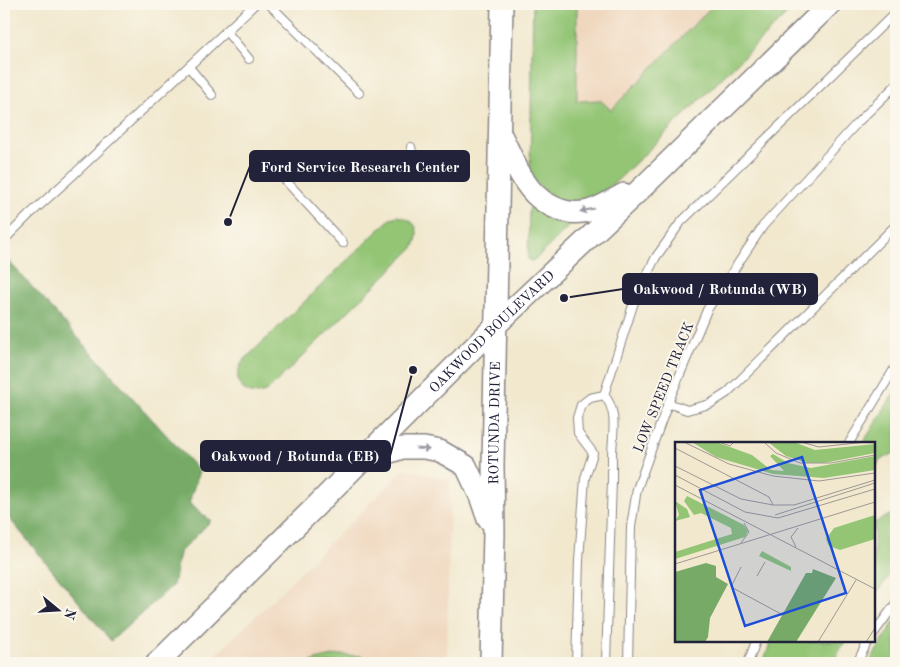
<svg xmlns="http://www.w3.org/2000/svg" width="900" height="667" font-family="'Old Standard TT',serif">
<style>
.built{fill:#efd6bc}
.green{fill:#93c575;stroke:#5a7458}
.forest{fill:#76aa66;stroke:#4c6650}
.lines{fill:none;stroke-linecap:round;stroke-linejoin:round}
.service-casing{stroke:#8a8584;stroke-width:10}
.secondary-casing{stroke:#8a8584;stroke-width:24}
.service{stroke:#fff;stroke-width:8}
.secondary{stroke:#fff;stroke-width:21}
.oneway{fill:#9c9ca7}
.labels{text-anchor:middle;stroke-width:4;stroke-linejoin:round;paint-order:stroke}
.street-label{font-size:14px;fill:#22223b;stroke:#fbf7ec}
.inset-road{fill:none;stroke:#9e9993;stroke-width:1}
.view{fill:#1d4ed8;fill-opacity:0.15;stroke:#1d4ed8;stroke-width:2.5}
.inset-edge{fill:none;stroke:#22223b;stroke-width:2.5}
.leader{fill:none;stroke:#22223b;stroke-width:2}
.callout-dot{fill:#22223b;stroke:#fbf7ec;stroke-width:2}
.callout{fill:#22223b;stroke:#22223b;stroke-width:2}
.callout-label{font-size:15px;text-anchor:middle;font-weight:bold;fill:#fff}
</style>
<rect width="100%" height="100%" fill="#fbf7ec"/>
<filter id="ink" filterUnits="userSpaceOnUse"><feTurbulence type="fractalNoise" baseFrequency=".02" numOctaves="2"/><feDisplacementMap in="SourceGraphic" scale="10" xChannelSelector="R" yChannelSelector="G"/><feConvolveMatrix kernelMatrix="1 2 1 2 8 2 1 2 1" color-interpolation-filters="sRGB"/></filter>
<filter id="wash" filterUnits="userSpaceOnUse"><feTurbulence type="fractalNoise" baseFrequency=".0096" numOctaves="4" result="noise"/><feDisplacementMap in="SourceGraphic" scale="20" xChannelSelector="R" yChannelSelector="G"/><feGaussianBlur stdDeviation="1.12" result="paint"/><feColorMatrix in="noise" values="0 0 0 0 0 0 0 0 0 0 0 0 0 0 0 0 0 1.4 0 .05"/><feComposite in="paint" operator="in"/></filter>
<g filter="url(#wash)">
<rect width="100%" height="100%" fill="#f1e8ce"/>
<g class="built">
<polygon points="532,4 798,4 609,190 593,199 578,202 565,203 529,174"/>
<polygon points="405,469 450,480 447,663 208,663"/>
</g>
<g class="green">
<path d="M 533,4 L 577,4 L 577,101 L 600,100 L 611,110 L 714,4 L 797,4 L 621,177 C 604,192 579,210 555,200 C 548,197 536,181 530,175 Z"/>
<polygon points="531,207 571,220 572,223 539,256 532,261 528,259 529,209"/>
<path d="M 397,216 C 416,219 422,231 413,248 L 267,391 C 256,397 239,393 238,378 C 237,373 240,367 242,362 L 391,218 Z"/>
<polygon points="896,390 896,452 879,461 874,474 874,443 863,443"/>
<polygon points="896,512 896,568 889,576 874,597 874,523"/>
<polygon points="896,619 896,663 869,663 894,622"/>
<polygon points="771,641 845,641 833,663 763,663"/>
<polygon points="338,655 363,656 374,663 310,663 315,660"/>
</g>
<polygon class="forest" points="4,256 199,471 189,503 211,521 179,553 173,585 111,641 4,512"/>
</g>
<g filter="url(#ink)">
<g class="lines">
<defs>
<g id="service">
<polyline points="269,4 359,93"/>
<polyline points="226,31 249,59"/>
<polyline points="189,67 212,95"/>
<polyline points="411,147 417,173"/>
<polyline points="275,169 343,243"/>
<polyline points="4,240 29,215 71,177 255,4"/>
<path d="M 604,395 C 619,412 612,435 612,456 C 612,464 612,472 612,480 L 606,663"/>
<polyline points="668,403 687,410 710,404 727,393 896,225"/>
<polyline points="849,443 896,366"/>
<polyline points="874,633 896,603"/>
<polyline points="576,663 579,560 585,478 593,453 578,433 577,418 581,405 590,398 604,395 636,296 656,257 681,222 896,12"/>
<polyline points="628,663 631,527 637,489 668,403 707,310 763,226 858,122 896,85"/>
<polyline points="748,663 756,641"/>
<polyline points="857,663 868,641"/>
</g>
<g id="secondary">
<path d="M 502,137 C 511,155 522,184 538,197 C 543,202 551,206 558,209 C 567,213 579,213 589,211 C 601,207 613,200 624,194"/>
<polyline points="363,461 402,448 424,448 440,451 466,466 480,496 488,519"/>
<path id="s1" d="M 157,663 L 315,507 L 496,325 L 647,183 L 830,4"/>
<path id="s2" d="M 491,663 L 494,533 L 493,465 L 502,4"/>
</g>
</defs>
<use href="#service" class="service-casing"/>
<use href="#secondary" class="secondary-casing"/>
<use href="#service" class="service"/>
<use href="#secondary" class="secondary"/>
</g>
<defs><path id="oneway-solid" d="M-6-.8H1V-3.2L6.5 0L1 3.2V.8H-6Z" transform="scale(1.25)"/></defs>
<g class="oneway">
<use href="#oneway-solid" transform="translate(587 210) rotate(168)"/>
<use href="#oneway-solid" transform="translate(423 449) rotate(3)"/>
</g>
</g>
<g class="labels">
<g class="street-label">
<text dy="5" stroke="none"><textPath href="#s1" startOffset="471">OAKWOOD BOULEVARD</textPath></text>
<text transform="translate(663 387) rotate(-68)" y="5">LOW SPEED TRACK</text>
<text dy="5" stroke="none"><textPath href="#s2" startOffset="240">ROTUNDA DRIVE</textPath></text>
</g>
</g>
<g transform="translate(675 442)">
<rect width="200" height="200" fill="#f1e8ce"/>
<path d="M 17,0 L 41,0 L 77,13 L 96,28 L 109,29 L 95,14 L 98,12 L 113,21 L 136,26 L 200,14 L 200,28 L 149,36 L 98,32 L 41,15 ZM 93,0 L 119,0 L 140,8 L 200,2 L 200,11 L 149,21 L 132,21 L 111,14 ZM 12,54 L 69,83 L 73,89 L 70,95 L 0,117 L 0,110 L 57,92 L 56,86 L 26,71 L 19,73 L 9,59 ZM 0,59 L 12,67 L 15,75 L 0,79 L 4,73 ZM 200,73 L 200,97 L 165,108 L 154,104 L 151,97 L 159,86 ZM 87,109 L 116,125 L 116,129 L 84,114 Z" fill="#93c575"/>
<path d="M 31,121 L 41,124 L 41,135 L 53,142 L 35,176 L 33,195 L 30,200 L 0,200 L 0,130 ZM 138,127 L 161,136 L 121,200 L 92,200 L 131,131 L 137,131 Z" fill="#76aa66"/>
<path class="inset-road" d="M 9,0 L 54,22 L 98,34 L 144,39 L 200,31M 44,0 L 55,4 L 59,0M 89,0 L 101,11 L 125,21 L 156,21 L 200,13M 126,0 L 144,5 L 191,0M 0,6 L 94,55 L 98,63M 0,24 L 66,57 L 98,63 L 119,63 L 200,38M 0,33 L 70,70 L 103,76 L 200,47M 0,43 L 200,147M 100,73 L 200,41M 66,101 L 74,90 L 69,81M 121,105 L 116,95 L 123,86M 0,122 L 200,60M 66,125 L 56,145 L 106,172M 82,134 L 90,120M 143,200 L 181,138M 191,200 L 200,186"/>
<path class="view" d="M 127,15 L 171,151 L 70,184 L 25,48 Z"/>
<rect width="200" height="200" class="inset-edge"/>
</g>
<path class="leader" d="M228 222L250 166M564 298L623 289M413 370L390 456"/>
<g class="callout-dot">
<circle cx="228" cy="222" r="5"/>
<circle cx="564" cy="298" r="5"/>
<circle cx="413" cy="370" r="5"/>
</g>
<g class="callout">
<rect x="250" y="151" width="219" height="30" rx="5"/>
<rect x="623" y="274" width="194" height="30" rx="5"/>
<rect x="201" y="441" width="189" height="30" rx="5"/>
</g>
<g class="callout-label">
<text x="360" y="172">Ford Service Research Center</text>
<text x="720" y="294">Oakwood / Rotunda (WB)</text>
<text x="295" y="461">Oakwood / Rotunda (EB)</text>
</g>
<rect width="900" height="667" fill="none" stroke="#fbf7ec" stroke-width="20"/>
<g transform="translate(58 610) rotate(108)" stroke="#fbf7ec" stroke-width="4" paint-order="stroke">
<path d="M0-4L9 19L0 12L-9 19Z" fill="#22223b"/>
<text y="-8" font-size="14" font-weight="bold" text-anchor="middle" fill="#22223b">N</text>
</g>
</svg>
